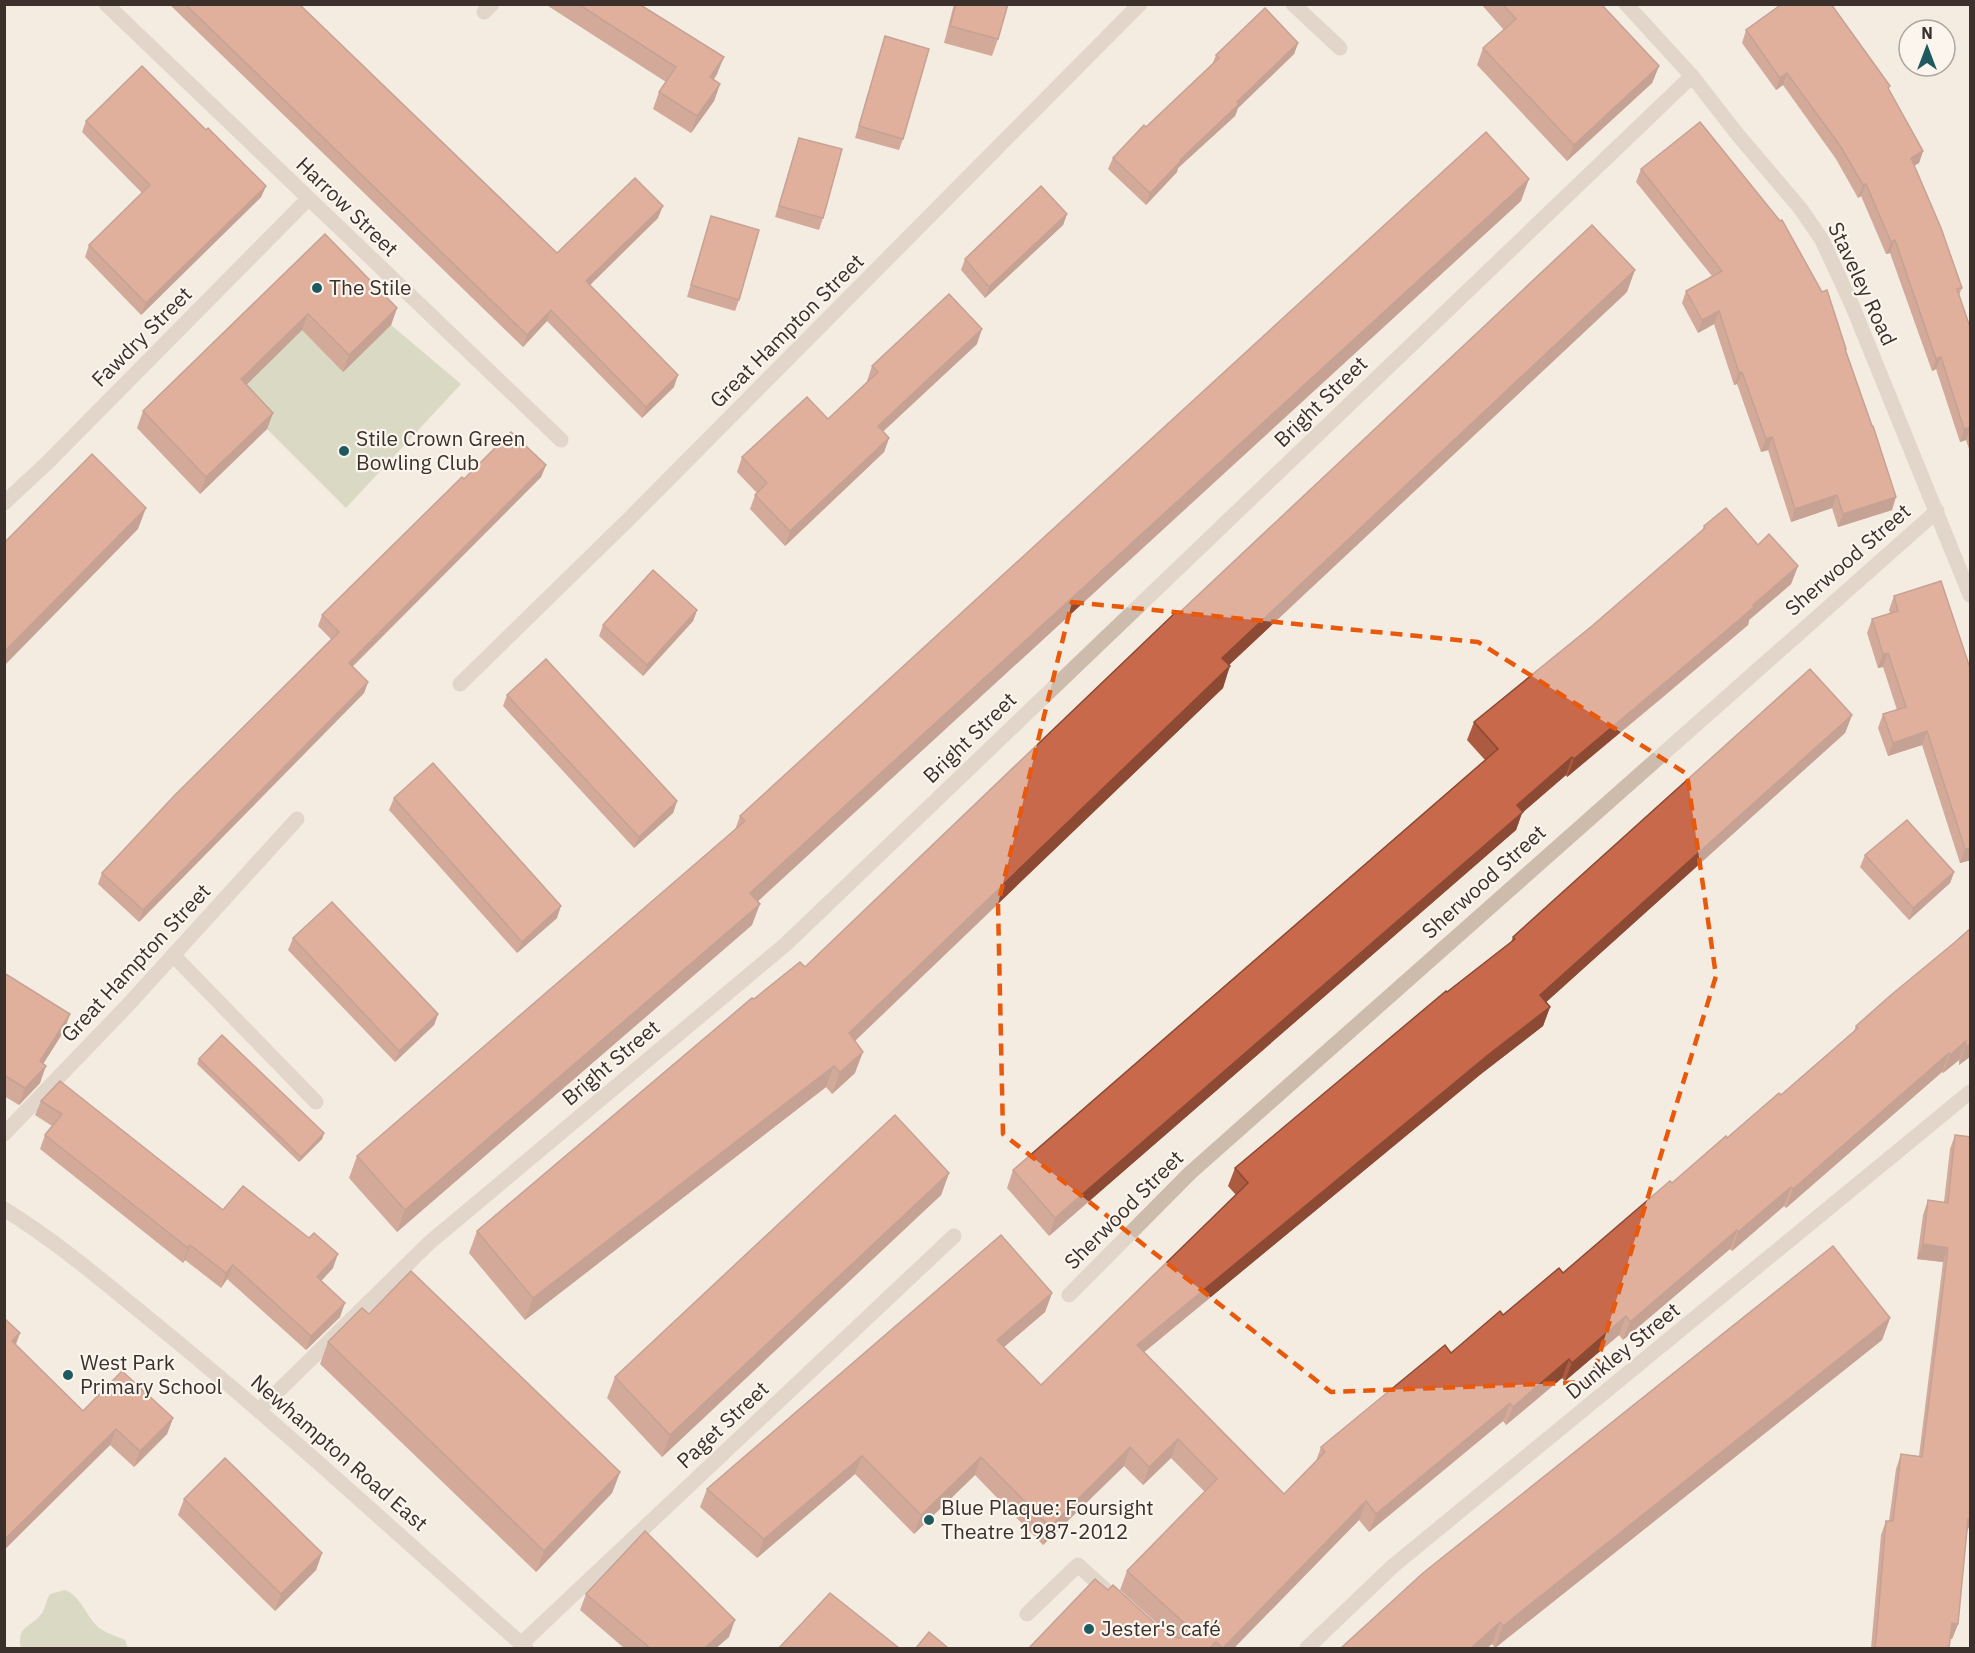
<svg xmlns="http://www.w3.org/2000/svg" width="1975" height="1653" font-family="'IBM Plex Sans',sans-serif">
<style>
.green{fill:#b8c4a0}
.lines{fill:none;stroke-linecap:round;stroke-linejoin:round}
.service{stroke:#cdbbac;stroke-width:15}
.minor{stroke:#cdbbac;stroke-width:15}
.tertiary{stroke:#cdbbac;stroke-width:15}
.wall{fill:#ac5a40}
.shaded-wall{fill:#8c4a34}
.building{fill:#c8694b;stroke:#8c4a34;stroke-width:1.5}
.marked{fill:none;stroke:#e8590c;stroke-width:4.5;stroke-dasharray:12 8;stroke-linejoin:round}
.poi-dot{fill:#1f5a5e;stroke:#fbf5ee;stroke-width:2}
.labels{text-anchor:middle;stroke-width:4.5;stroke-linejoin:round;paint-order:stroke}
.street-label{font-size:21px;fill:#3b302b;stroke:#fbf5ee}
.poi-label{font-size:21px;fill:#3b302b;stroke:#fbf5ee;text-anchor:start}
</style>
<rect width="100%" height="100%" fill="#f4ebe1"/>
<g class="green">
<polygon points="391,325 461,384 346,508 232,394 302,330"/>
<path d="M 65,1590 C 81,1596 86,1616 98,1627 C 105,1633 116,1636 125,1640 L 128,1648 L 21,1648 C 16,1625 32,1628 42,1613 C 46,1607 46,1600 50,1594 Z"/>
</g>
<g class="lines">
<g class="service">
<polyline points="1293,4 1340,48"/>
<polyline points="173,955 316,1102"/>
<polyline points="1027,1614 1078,1565 1108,1592"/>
</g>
<g class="minor">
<polyline points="106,4 561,440"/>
<polyline points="484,12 492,4"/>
<polyline points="4,503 47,463 308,199"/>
<polyline points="460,684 632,516 1140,4"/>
<polyline points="4,1134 127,1006 297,819"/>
<polyline points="1069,1295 1190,1173 1937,511"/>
<polyline points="259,1410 429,1243 786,944 1692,76"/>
<polyline points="521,1644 954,1236"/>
<polyline points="1307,1648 1393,1566 1970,1092"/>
</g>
<g class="tertiary">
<polyline points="1626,4 1692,76 1738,135 1800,208 1822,240 1852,305 1970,595"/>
<path d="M 4,1209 C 61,1244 112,1289 164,1331 C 288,1432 406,1542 526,1648"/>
</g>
</g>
<g class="wall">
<polygon points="169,4 299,4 557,253 658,218 589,285 674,387 642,418 547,321 523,347"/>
<polygon points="545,4 639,4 717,74 714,79 720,84 714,101 691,133 653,109 659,92 666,82"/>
<polygon points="954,4 1008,4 998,39 992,56 944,43"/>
<polygon points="1481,4 1601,4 1659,66 1652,83 1567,161 1477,65 1483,48 1504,30"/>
<polygon points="1746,30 1889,89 1923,151 1919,163 1914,166 1962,288 1959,295 1971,330 1971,455 1966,440 1960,442 1936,369 1932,371 1890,253 1886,254 1861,196 1858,198 1836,159 1783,85 1776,90 1742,43"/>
<polygon points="885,36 903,139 899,150 855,138"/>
<polygon points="1298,43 1294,54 1238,108 1235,116 1178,168 1177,172 1146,205 1108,169 1113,158 1212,65 1216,55"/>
<polygon points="86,121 266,186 261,197 141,315 85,257 89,245 142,193 82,132"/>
<polygon points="799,138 823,218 819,230 775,217"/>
<polygon points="1641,169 1845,351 1892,510 1838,527 1832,508 1791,522 1768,450 1761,452 1737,384 1734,385 1714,324 1698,333 1682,303 1686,291 1712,276 1636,182"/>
<polygon points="1521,201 757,901 752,925 397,1232 349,1178 357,1156 735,830 740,816"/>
<polygon points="1067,214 1063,225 985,298 961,270 965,259"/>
<polygon points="711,216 739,300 735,311 687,297"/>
<polygon points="325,234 397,308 391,325 343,372 302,330 246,385 273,413 267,429 200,494 137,428 143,411"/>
<polygon points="1627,292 1229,665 1223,688 855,1041 855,1073 832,1094 826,1087 525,1320 469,1253 477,1231 754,999 805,967 1179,613"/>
<polygon points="977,344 883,431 889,438 884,452 785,546 750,509 755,495 757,493 737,472 742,457 828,419 867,382 867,381 872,366"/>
<polygon points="546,465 541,477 352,667 368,682 364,693 139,922 98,884 102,873 331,639 318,626 322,615 464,479"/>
<polygon points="1704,526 1758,545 1798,566 1791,584 1749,620 1748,625 1662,698 1567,777 1566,775 1522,813 1516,830 1049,1236 1007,1188 1013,1170 1485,760 1467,740 1474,722 1592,626 1702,531"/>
<polygon points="1894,596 1971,860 1960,863 1922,745 1888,756 1878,728 1883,714 1897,710 1883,667 1878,668 1867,633 1872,619 1890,613 1889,610"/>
<polygon points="697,610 693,621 643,676 599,636 603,625"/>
<polygon points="507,695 677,801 673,813 634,848 503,706"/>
<polygon points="1852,715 1845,733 1546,1002 1550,1007 1543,1026 1481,1074 1144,1352 1284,1494 1316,1461 1321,1447 1563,1273 1781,1095 1854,1031 1856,1026 1954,943 1971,928 1971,1056 1959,1065 1959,1060 1943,1073 1942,1072 1786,1208 1784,1206 1732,1251 1730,1249 1623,1340 1619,1335 1565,1381 1562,1378 1506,1425 1503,1421 1369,1532 1359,1520 1234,1648 1029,1648 1108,1590 1170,1637 1172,1637 1120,1590 1127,1571 1205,1492 1171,1458 1143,1485 1124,1466 1043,1545 975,1475 914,1534 855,1474 757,1558 700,1507 707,1489 1052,1293 1045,1312 1004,1347 1041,1385 1236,1195 1228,1186 1235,1168 1447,992 1511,942 1513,937"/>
<polygon points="394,798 557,918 517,953 389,810"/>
<polygon points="1865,855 1954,872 1950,883 1909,920 1860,867"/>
<polygon points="293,938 438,1014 434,1025 395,1062 288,950"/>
<polygon points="4,973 64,1031 43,1064 40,1083 19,1105 4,1096"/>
<polygon points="199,1059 324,1133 322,1139 299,1162 197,1064"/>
<polygon points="41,1101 223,1210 333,1268 321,1281 340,1317 306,1350 227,1279 221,1288 185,1260 183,1263 40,1149 45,1135 52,1126 35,1115"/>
<polygon points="1955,1135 1971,1137 1971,1522 1966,1533 1958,1624 1952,1639 1950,1638 1949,1648 1871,1648 1881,1535 1886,1521 1889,1521 1896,1469 1901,1454 1919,1456 1943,1262 1917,1259 1923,1215 1928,1200 1944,1202 1950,1149"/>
<polygon points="949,1173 941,1195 662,1457 607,1398 615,1377"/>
<polygon points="369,1314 620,1472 612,1493 536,1572 320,1364 328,1342"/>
<polygon points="4,1318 15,1345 83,1411 173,1418 167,1434 134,1467 110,1445 4,1550"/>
<polygon points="1890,1318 1882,1340 1495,1648 1492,1644 1487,1648 1341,1648"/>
<polygon points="184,1499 322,1553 316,1570 275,1611 178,1515"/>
<polygon points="586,1594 729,1637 716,1648 624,1648 580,1610"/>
</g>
<g class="shaded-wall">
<polygon points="1298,43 1294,54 1238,108 1235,116 1178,168 1177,172 1146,205 1150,193 1180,160 1237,102"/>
<polygon points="724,57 717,74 704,93 710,77"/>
<polygon points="1659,66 1652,83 1567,161 1574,145"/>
<polygon points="1787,73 1783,85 1776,90 1780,78"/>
<polygon points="720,84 714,101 691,133 697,116"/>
<polygon points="1923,151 1919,163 1906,170 1911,158"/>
<polygon points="1529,179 1521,201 743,915 750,893"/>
<polygon points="1866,184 1861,196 1858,198 1863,185"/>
<polygon points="266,186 261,197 141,315 146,303"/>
<polygon points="663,206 658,218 582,293 586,281"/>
<polygon points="1067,214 1063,225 985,298 989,287"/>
<polygon points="1895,240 1890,253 1886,254 1891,242"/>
<polygon points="1635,270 1627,292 1214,679 1222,658"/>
<polygon points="397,308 391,325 343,372 349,355"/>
<polygon points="551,310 547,321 523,347 527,335"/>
<polygon points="1719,311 1714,324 1698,333 1702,320"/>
<polygon points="308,314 302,330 235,396 241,379"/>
<polygon points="982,329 977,344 873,441 878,426"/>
<polygon points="1941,357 1936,369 1932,371 1936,359"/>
<polygon points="1742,372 1737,384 1734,385 1739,373"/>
<polygon points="678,375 674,387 642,418 646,407"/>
<polygon points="273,413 267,429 200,494 206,477"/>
<polygon points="1971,427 1966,440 1960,442 1964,429"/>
<polygon points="1772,437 1768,450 1761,452 1766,439"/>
<polygon points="889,438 884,452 785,546 790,531"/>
<polygon points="546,465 541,477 345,674 349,663"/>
<polygon points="1837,495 1832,508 1791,522 1795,509"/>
<polygon points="1896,497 1892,510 1838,527 1843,514"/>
<polygon points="146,508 138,529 4,666 4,652"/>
<polygon points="1798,566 1791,584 1749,620 1748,625 1567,777 1574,759"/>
<polygon points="697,610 693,621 643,676 647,665"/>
<polygon points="1888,653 1883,667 1878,668 1883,654"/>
<polygon points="1230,666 1223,688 841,1054 849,1033"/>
<polygon points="368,682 364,693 139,922 143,910"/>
<polygon points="1852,715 1845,733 1533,1014 1540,995"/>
<polygon points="1927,731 1922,745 1888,756 1893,743"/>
<polygon points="1572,757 1566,775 1522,813 1516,830 1049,1236 1055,1218 1517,805"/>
<polygon points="677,801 673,813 634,848 639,837"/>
<polygon points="1971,848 1971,860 1960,863 1965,849"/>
<polygon points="1954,872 1950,883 1909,920 1913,908"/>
<polygon points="760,904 752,925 397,1232 405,1210"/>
<polygon points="561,906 557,918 517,953 522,942"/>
<polygon points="1550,1007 1543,1026 1481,1074 1131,1363 1137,1345 1488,1055"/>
<polygon points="70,1014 64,1031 34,1078 40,1061"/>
<polygon points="438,1014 434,1025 395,1062 399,1051"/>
<polygon points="1966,1041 1959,1060 1943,1073 1950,1055"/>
<polygon points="1971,1043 1971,1056 1959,1065 1965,1047"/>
<polygon points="863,1052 855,1073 832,1094 840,1072"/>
<polygon points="1949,1053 1942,1072 1786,1208 1793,1189"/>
<polygon points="46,1066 40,1083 19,1105 25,1088"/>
<polygon points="834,1066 826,1087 525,1320 533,1298"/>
<polygon points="324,1133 322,1139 299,1162 301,1157"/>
<polygon points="949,1173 941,1195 662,1457 670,1435"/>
<polygon points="1791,1187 1784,1206 1732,1251 1738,1232"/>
<polygon points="1737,1230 1730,1249 1623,1340 1630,1322"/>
<polygon points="1923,1244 1948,1248 1943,1262 1917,1259"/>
<polygon points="190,1245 185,1260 183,1263 188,1248"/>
<polygon points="338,1254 333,1268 312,1291 317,1277"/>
<polygon points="233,1265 227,1279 221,1288 226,1273"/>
<polygon points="1052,1293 1045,1312 990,1359 997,1340"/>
<polygon points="345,1303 340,1317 306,1350 311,1336"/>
<polygon points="1626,1316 1619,1335 1565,1381 1572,1363"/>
<polygon points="1890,1318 1882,1340 1495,1648 1503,1626"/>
<polygon points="20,1333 14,1350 12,1341"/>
<polygon points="1569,1359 1562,1378 1506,1425 1513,1407"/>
<polygon points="1510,1403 1503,1421 1369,1532 1376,1514"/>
<polygon points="173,1418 167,1434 134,1467 140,1451"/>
<polygon points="116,1429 110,1445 4,1550 4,1540"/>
<polygon points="1178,1439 1171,1458 1143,1485 1149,1467"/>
<polygon points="1130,1447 1124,1466 1043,1545 1050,1527"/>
<polygon points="862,1456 855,1474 757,1558 764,1539"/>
<polygon points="981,1457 975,1475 914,1534 921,1515"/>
<polygon points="620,1472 612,1493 536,1572 544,1551"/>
<polygon points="1366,1501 1359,1520 1234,1648 1223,1648"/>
<polygon points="1968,1519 1971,1519 1971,1522 1966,1534"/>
<polygon points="322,1553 316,1570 275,1611 281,1594"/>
<polygon points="735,1620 729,1637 716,1648 705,1648"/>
<polygon points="1500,1622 1492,1644 1487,1648 1471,1648"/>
<polygon points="1952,1623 1958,1624 1952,1639 1947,1638"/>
</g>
<g class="building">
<polygon points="185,4 299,4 557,253 635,178 663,206 586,281 678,375 646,407 551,310 527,335"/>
<polygon points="578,4 639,4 724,57 710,77 720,84 697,116 659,92 676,67"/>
<polygon points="956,4 1008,4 998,39 950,26"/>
<polygon points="1502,4 1601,4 1659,66 1574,145 1483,48 1516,19"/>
<polygon points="1782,4 1831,4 1890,86 1888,88 1923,151 1911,158 1941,228 1962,288 1957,289 1971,330 1971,427 1964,429 1941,357 1936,359 1895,240 1891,242 1866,184 1863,185 1841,147 1787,73 1780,78 1746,30"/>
<polygon points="1265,8 1298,43 1237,102 1239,104 1180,160 1181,161 1150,193 1113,158 1144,125 1146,127 1219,58 1216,55"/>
<polygon points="885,36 929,49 903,139 859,126"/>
<polygon points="142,66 206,130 208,128 266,186 146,303 89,245 150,185 86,121"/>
<polygon points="1700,122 1780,221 1782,220 1822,292 1827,290 1846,349 1845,349 1872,426 1873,426 1896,497 1843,514 1837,495 1795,509 1772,437 1766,439 1742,372 1739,373 1719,311 1702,320 1686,291 1722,271 1641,169"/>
<polygon points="1486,132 1529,179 750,893 760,904 405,1210 357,1156 745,821 740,816"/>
<polygon points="799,138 842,149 823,218 779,206"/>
<polygon points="1041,186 1067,214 989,287 965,259"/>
<polygon points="711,216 759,230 739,300 691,285"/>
<polygon points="1592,225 1635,270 1222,658 1230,666 849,1033 863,1052 840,1072 834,1066 533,1298 477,1231 752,998 754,999 800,962 805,967 1177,611 1179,613"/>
<polygon points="325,234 397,308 349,355 308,314 241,379 273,413 206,477 143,411"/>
<polygon points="949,294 982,329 878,426 889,438 790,531 755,495 767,483 742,457 807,397 828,419 878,372 872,366"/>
<polygon points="511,432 546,465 349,663 368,682 143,910 102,873 175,795 339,632 322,615 462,477 464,479"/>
<polygon points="92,454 146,508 4,652 4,543"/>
<polygon points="1726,508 1758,545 1769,534 1798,566 1753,605 1754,607 1668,680 1574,759 1572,757 1517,805 1523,812 1055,1218 1013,1170 1498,749 1474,722 1592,626 1705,528 1704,526"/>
<polygon points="653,570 697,610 647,665 603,625"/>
<polygon points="1941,581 1971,671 1971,848 1965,849 1927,731 1893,743 1883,714 1906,707 1888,653 1883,654 1872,619 1898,611 1894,596"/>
<polygon points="546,659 677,801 639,837 507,695"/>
<polygon points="1810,669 1852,715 1540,995 1550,1007 1488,1055 1137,1345 1284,1494 1325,1452 1321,1447 1445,1345 1451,1353 1500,1311 1503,1315 1559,1268 1563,1273 1670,1181 1672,1183 1726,1136 1727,1138 1779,1093 1781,1095 1858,1028 1856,1026 1891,995 1954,943 1971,928 1971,1043 1965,1047 1966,1041 1950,1055 1949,1053 1793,1189 1791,1187 1738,1232 1737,1230 1630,1322 1626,1316 1572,1363 1569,1359 1513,1407 1510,1403 1376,1514 1366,1501 1223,1648 1216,1642 1210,1648 1029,1648 1095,1579 1108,1590 1113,1585 1170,1637 1180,1638 1186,1632 1184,1623 1127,1571 1217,1479 1178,1439 1149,1467 1130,1447 1050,1527 981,1457 921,1515 862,1456 764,1539 707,1489 1001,1235 1052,1293 997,1340 1041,1385 1248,1183 1235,1168 1446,991 1447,992 1515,939 1513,937"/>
<polygon points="433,763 561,906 522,942 394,798"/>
<polygon points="1907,820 1954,872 1913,908 1865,855"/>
<polygon points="332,902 438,1014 399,1051 293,938"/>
<polygon points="4,973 70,1014 40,1061 46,1066 25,1088 4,1075"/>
<polygon points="222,1035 324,1133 301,1157 199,1059"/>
<polygon points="60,1081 223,1210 243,1186 309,1238 314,1233 338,1254 317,1277 345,1303 311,1336 233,1265 226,1273 190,1245 188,1248 45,1135 62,1114 41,1101"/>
<polygon points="895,1115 949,1173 670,1435 615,1377"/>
<polygon points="1955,1135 1971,1137 1971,1519 1968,1519 1958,1624 1952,1623 1949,1648 1875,1648 1878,1617 1886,1521 1893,1521 1901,1454 1922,1457 1948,1248 1923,1244 1928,1200 1948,1203"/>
<polygon points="1833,1246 1890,1318 1503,1626 1500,1622 1471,1648 1341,1648 1423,1573"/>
<polygon points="411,1271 620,1472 544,1551 328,1342 362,1308 369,1314"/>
<polygon points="4,1318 20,1333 12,1341 83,1411 122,1371 173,1418 140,1451 116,1429 4,1540"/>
<polygon points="225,1458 322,1553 281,1594 184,1499"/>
<polygon points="645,1531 735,1620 705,1648 650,1648 586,1594"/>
<polygon points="830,1593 899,1648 779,1648"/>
<polygon points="929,1632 948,1648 916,1648"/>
</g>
<path d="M0 0H1975V1653H0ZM 1072,602 L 1478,642 L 1687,774 L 1716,976 L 1591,1382 L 1331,1392 L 1003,1134 L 998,904 Z" fill="#f4ebe1" fill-opacity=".55" fill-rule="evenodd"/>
<path class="marked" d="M 1072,602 L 1478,642 L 1687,774 L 1716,976 L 1591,1382 L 1331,1392 L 1003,1134 L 998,904 Z"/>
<g class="poi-dot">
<circle cx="317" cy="288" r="6"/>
<circle cx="344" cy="451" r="6"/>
<circle cx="68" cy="1375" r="6"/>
<circle cx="929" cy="1520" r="6"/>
<circle cx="1089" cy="1629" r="6"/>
</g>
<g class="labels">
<g class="street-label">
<text transform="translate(347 207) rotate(44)" y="7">Harrow Street</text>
<text transform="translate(1862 284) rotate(65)" y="7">Staveley Road</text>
<text transform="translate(787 331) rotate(-45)" y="7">Great Hampton Street</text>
<text transform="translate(142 337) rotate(-45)" y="7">Fawdry Street</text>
<text transform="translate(1321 402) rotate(-44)" y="7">Bright Street</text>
<text transform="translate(1848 560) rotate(-41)" y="7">Sherwood Street</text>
<text transform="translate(970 738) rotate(-44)" y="7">Bright Street</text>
<text transform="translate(1484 882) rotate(-42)" y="7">Sherwood Street</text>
<text transform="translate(136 963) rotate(-47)" y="7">Great Hampton Street</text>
<text transform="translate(611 1063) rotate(-40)" y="7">Bright Street</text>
<text transform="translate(1124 1210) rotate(-45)" y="7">Sherwood Street</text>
<text transform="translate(1623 1351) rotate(-39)" y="7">Dunkley Street</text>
<text transform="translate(723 1425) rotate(-43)" y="7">Paget Street</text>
<text transform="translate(339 1453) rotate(41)" y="7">Newhampton Road East</text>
</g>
<g class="poi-label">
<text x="329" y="295">The Stile</text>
<text x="356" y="446">Stile Crown Green<tspan x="356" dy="24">Bowling Club</tspan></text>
<text x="80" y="1370">West Park<tspan x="80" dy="24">Primary School</tspan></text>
<text x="941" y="1515">Blue Plaque: Foursight<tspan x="941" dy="24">Theatre 1987-2012</tspan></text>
<text x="1101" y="1636">Jester's café</text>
</g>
</g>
<rect width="1975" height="1653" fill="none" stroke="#3b302b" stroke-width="12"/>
<g transform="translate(1927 48)"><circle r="28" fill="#fbf5ee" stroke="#aea6a0" stroke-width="1.5"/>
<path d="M0-4.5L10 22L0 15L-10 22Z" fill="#1f5a5e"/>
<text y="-9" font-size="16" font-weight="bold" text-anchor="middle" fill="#3b302b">N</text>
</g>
</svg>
